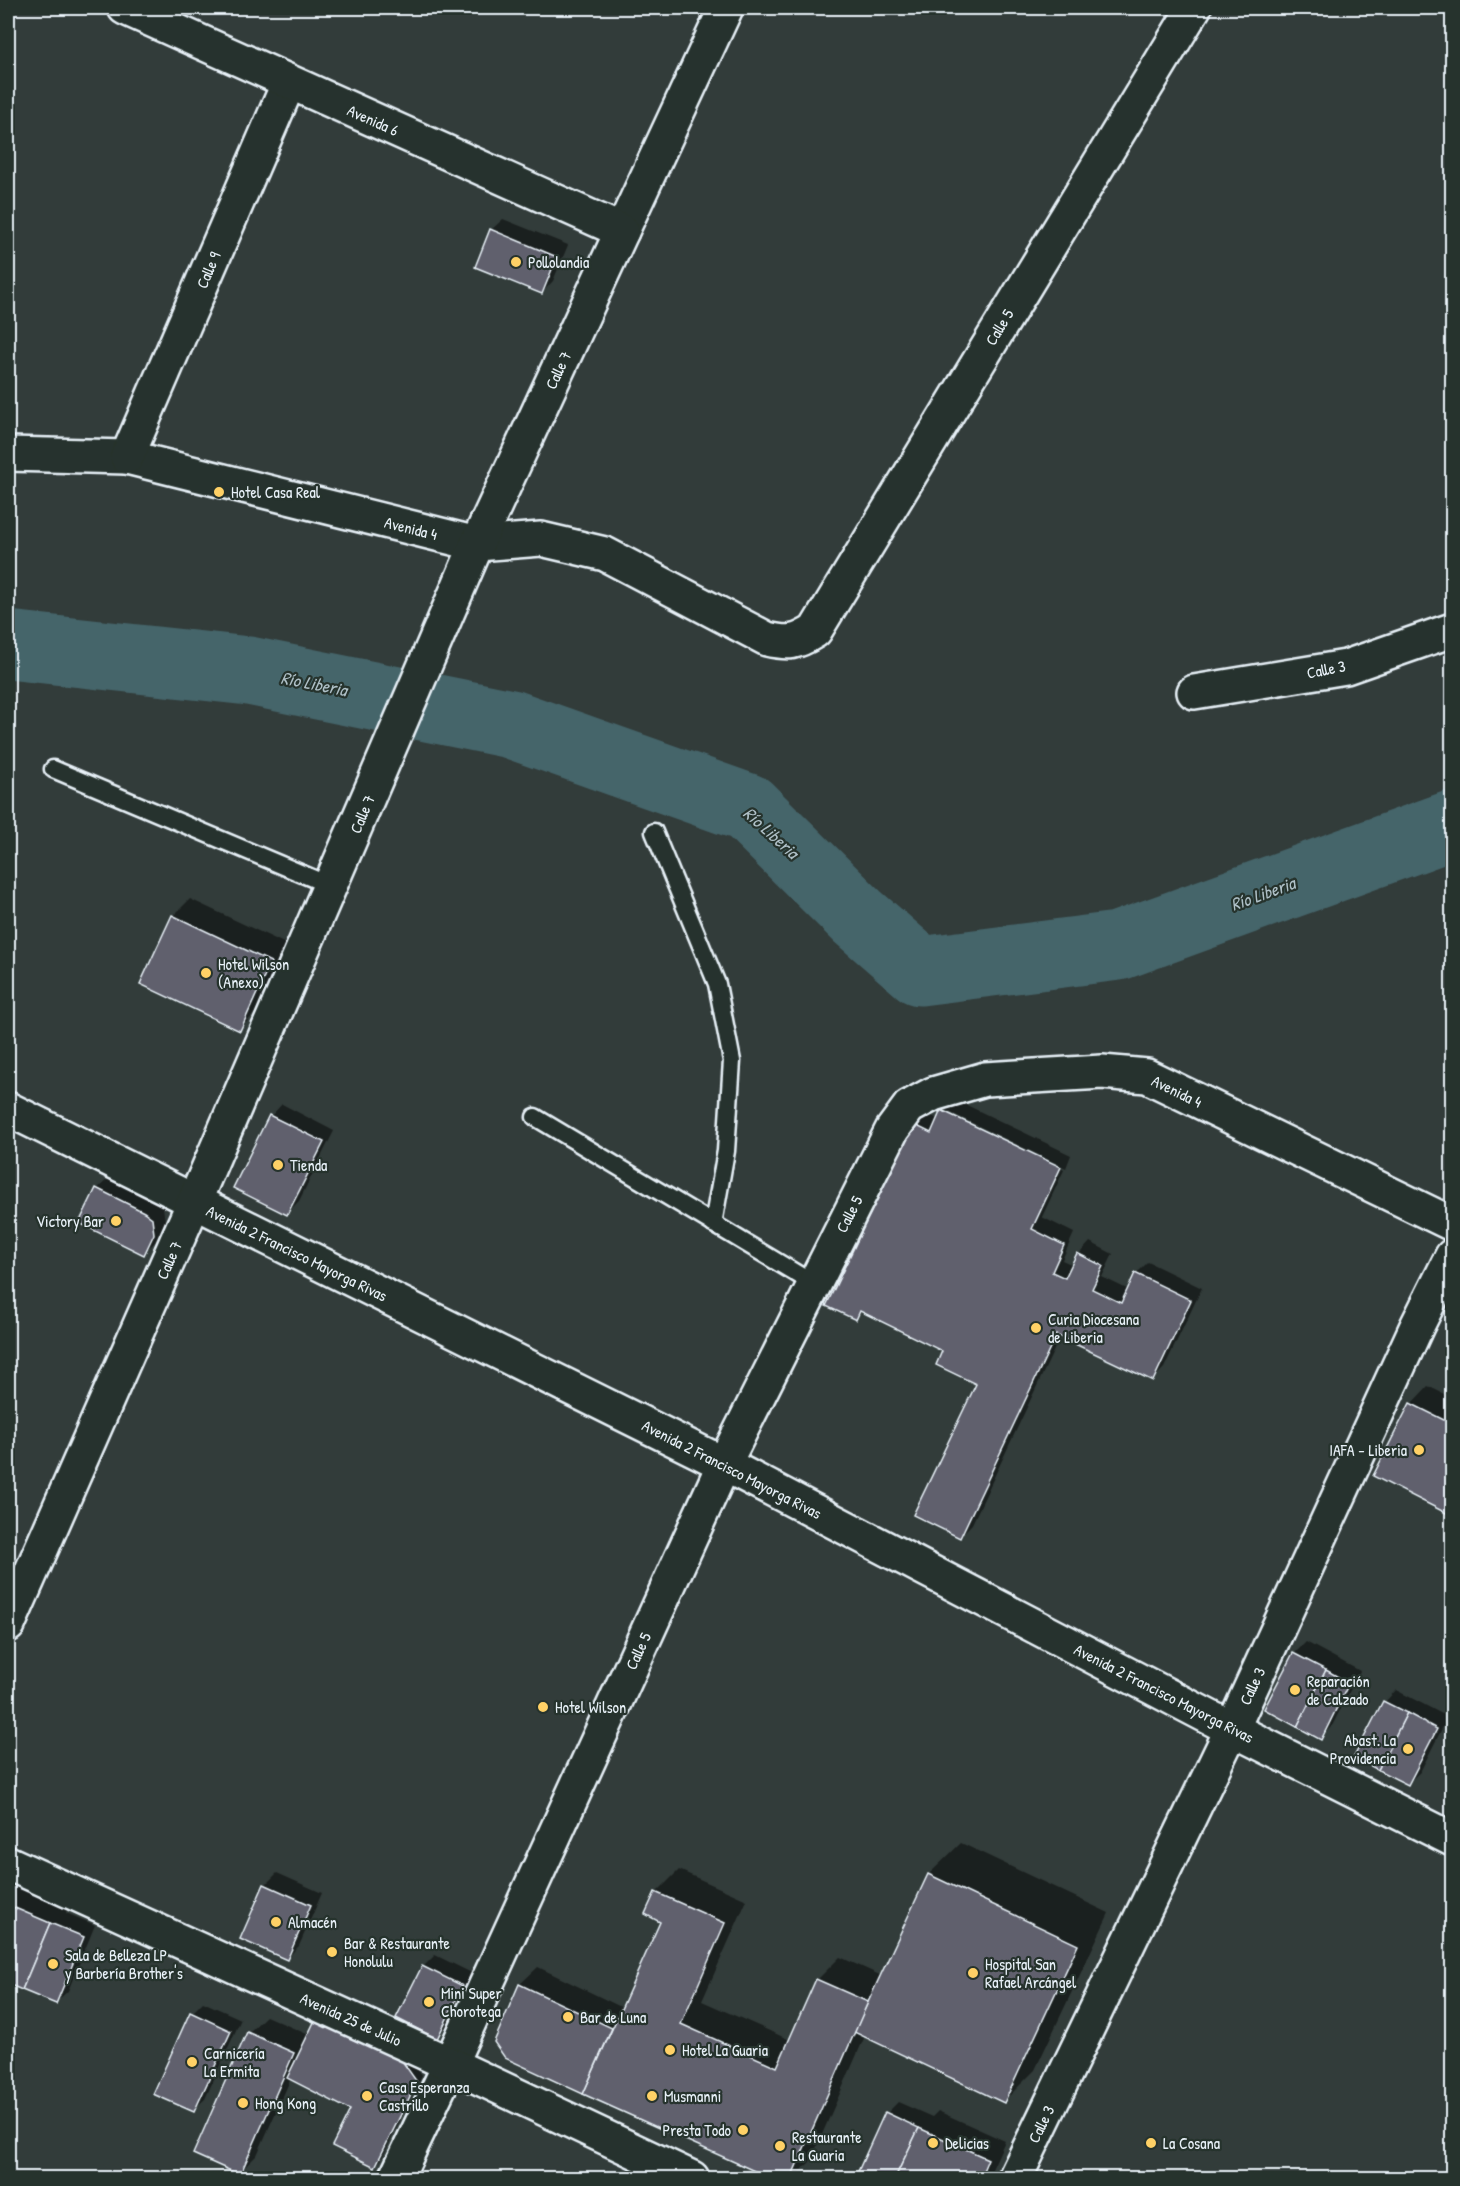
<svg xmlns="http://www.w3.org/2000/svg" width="1460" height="2186" font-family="'Patrick Hand',sans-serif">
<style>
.shadow{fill:#0007}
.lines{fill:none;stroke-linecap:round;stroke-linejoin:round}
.river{stroke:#45656b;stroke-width:69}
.building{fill:#61606d;stroke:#e8f1f8;stroke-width:1.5}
.lane-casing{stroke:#e8f1f8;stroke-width:21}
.street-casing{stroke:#e8f1f8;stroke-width:38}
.secondary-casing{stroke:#e8f1f8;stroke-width:38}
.lane{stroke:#26332d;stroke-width:16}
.street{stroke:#26332d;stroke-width:33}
.secondary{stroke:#26332d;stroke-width:33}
.poi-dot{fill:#ffd166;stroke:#26332d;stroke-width:2}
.labels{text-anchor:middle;stroke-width:4.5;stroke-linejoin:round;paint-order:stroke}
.street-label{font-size:16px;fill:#e8f1f8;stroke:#26332d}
.poi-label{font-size:16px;fill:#e8f1f8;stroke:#26332d;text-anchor:start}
.water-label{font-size:18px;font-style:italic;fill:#afc0c7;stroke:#26332d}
</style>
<rect width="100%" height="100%" fill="#323c3a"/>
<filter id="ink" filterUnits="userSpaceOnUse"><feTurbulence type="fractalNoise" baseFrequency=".0167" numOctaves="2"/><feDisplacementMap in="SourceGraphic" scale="12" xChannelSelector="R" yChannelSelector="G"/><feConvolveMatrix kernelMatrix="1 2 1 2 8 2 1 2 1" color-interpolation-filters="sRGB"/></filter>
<g filter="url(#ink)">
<g class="shadow">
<polygon points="503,219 568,245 553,281 542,293 491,230"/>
<polygon points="190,899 288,945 257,1011 240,1029 173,916"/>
<polygon points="954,1099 1071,1155 1066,1168 945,1110 945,1113 1064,1170 1042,1217 1074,1233 1062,1260 1073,1265 1079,1254 1090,1242 1113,1254 1102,1277 1129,1290 1136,1274 1148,1262 1202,1288 1164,1368 1152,1380 1061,1335 972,1524 960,1536 978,1383 944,1350 863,1311 855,1318 914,1125 925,1113 938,1119 943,1110"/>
<polygon points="282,1104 334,1131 299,1201 287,1213 271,1116"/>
<polygon points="109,1178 155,1200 163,1207 165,1222 155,1242 143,1253 97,1189"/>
<polygon points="1428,1386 1452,1398 1452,1514 1375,1476 1411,1404"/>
<polygon points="1306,1642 1360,1671 1332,1726 1320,1738 1294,1654"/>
<polygon points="1396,1690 1448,1717 1420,1772 1408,1783 1356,1757 1385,1702"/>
<polygon points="961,1843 1109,1913 1035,2070 1004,2101 865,2036 810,2162 793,2178 773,2178 506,2057 496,2042 520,1984 538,1967 623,2008 662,1921 656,1893 679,1870 747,1900 702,2001 790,2040 817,1980 840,1957 882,1976 929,1874"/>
<polygon points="8,1873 71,1900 66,1913 95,1925 68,1991 56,2002 8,1982"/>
<polygon points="277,1873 322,1893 299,1946 287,1958 265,1885"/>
<polygon points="435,1955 474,1974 448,2025 436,2037 423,1967"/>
<polygon points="203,2002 241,2019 205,2099 193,2110 192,2013"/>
<polygon points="266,2016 309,2035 405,2052 422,2076 381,2160 375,2166 352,2109 291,2078 257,2155 239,2173 248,2033"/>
<polygon points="898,2102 932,2117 938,2111 1005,2141 988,2178 857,2178 887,2113"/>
</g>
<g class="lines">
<polyline class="river" points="8,645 249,671 511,724 748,808 858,917 920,971 1118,946 1452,825"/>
</g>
<g class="building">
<polygon points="490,229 557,257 542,294 475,267"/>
<polygon points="172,915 271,962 240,1031 140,984"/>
<polygon points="941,1110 1061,1167 1032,1229 1064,1245 1052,1272 1065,1278 1077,1253 1103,1266 1092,1289 1121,1303 1135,1273 1191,1300 1153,1381 1056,1335 960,1538 913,1515 976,1384 936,1365 942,1351 860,1311 856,1320 826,1306 913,1124 931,1133"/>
<polygon points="269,1115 324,1142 287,1215 233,1188"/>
<polygon points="96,1188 144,1212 152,1218 154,1234 144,1255 79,1223"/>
<polygon points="1410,1403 1452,1424 1452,1516 1373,1476"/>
<polygon points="1293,1653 1326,1670 1297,1727 1264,1709"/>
<polygon points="1326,1670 1349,1683 1321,1740 1297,1727"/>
<polygon points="1383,1701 1407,1713 1378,1770 1354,1757"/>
<polygon points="1407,1713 1437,1729 1408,1785 1378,1770"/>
<polygon points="928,1874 1078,1945 1004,2103 854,2032"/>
<polygon points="264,1884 311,1905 287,1960 240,1939"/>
<polygon points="655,1892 725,1923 681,2024 777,2067 816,1979 868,2002 791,2178 770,2178 583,2094 660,1922 645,1914"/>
<polygon points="8,1905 50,1923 22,1990 8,1984"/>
<polygon points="50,1923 84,1937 56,2004 22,1990"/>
<polygon points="422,1966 463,1986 437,2039 396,2018"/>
<polygon points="519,1984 612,2028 583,2094 505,2058 494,2042"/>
<polygon points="190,2012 231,2031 194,2112 153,2094"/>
<polygon points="317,2016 400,2058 417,2082 375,2167 332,2146 350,2110 287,2078"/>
<polygon points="247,2032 294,2053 240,2175 193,2154"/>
<polygon points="885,2112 919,2128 895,2178 855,2178"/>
<polygon points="919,2128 988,2159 980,2178 895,2178"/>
</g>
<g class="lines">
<defs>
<g id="lane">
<polyline points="53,769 331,886"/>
<polyline points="654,832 717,984 732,1061 726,1151 713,1224"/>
<polyline points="535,1117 814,1284"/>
</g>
<g id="street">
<polyline points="622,231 726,8"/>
<path d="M 8,454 L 127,457 L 477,544 L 541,539 L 605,554 L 767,639 C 789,644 796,643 815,631 L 1194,8"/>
<polyline points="127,457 289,82"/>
<polyline points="1194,692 1346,667 1452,630"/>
<polyline points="8,1109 724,1464 1232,1729 1452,1839"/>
<polyline points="396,2178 450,2064 724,1464 892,1130 909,1107 933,1094 985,1079 1102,1072 1147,1076 1452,1224"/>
<polyline points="1015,2178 1232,1729 1417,1326 1452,1256"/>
</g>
<g id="secondary">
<polyline points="8,1625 194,1202 477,544 622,231 125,8"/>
<polyline points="8,1863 450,2064 692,2178"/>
</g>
</defs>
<use href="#lane" class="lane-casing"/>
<use href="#street" class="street-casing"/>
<use href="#secondary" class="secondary-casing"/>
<use href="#lane" class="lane"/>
<use href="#street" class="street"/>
<use href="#secondary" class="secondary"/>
</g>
</g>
<g class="poi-dot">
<circle cx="516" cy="262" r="6"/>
<circle cx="219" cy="492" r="6"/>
<circle cx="206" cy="973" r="6"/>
<circle cx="278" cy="1165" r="6"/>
<circle cx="116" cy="1221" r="6"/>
<circle cx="1036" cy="1328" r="6"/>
<circle cx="1419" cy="1450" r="6"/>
<circle cx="1295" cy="1690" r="6"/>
<circle cx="543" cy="1707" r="6"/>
<circle cx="1408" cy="1749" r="6"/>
<circle cx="276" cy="1922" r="6"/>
<circle cx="332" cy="1952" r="6"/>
<circle cx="53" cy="1964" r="6"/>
<circle cx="973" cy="1973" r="6"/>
<circle cx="429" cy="2002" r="6"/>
<circle cx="568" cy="2017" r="6"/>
<circle cx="670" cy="2050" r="6"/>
<circle cx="192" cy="2062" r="6"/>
<circle cx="367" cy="2096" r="6"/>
<circle cx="652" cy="2096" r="6"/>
<circle cx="243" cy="2103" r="6"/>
<circle cx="743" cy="2130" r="6"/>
<circle cx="933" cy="2143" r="6"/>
<circle cx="1151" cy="2143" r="6"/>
<circle cx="780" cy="2146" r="6"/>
</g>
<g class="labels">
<g class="street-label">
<text transform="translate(373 120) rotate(24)" y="6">Avenida 6</text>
<text transform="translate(208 270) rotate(-67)" y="6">Calle 9</text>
<text transform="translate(999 327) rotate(-59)" y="6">Calle 5</text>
<text transform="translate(558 370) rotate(-65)" y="6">Calle 7</text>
<text transform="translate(411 528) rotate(14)" y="6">Avenida 4</text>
<text transform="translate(1326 669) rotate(-11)" y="6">Calle 3</text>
<text transform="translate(362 814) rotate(-67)" y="6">Calle 7</text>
<text transform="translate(1177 1091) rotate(26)" y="6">Avenida 4</text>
<text transform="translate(849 1214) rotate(-63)" y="6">Calle 5</text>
<text transform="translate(297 1253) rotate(26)" y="6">Avenida 2 Francisco Mayorga Rivas</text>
<text transform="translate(169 1260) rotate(-66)" y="6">Calle 7</text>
<text transform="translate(732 1469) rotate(27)" y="6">Avenida 2 Francisco Mayorga Rivas</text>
<text transform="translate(638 1651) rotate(-65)" y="6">Calle 5</text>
<text transform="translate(1252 1686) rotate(-65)" y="6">Calle 3</text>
<text transform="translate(1164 1693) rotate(27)" y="6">Avenida 2 Francisco Mayorga Rivas</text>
<text transform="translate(351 2019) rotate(24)" y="6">Avenida 25 de Julio</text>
<text transform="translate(1041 2124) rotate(-64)" y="6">Calle 3</text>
</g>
<g class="poi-label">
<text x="528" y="268">Pollolandia</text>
<text x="231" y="498">Hotel Casa Real</text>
<text x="218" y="970">Hotel Wilson<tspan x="218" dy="18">(Anexo)</tspan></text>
<text x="290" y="1171">Tienda</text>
<text x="104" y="1227" text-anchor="end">Victory Bar</text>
<text x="1048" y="1325">Curia Diocesana<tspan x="1048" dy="18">de Liberia</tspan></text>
<text x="1407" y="1456" text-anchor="end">IAFA - Liberia</text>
<text x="1307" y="1687">Reparación<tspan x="1307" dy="18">de Calzado</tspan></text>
<text x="555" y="1713">Hotel Wilson</text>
<text x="1396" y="1746" text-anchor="end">Abast. La<tspan x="1396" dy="18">Providencia</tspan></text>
<text x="288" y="1928">Almacén</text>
<text x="344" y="1949">Bar &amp; Restaurante<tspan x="344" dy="18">Honolulu</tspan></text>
<text x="65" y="1961">Sala de Belleza LP<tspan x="65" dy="18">y Barbería Brother's</tspan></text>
<text x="985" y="1970">Hospital San<tspan x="985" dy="18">Rafael Arcángel</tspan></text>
<text x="441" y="1999">Mini Super<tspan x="441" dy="18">Chorotega</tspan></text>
<text x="580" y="2023">Bar de Luna</text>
<text x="682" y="2056">Hotel La Guaria</text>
<text x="204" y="2059">Carnicería<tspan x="204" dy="18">La Ermita</tspan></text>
<text x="379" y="2093">Casa Esperanza<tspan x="379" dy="18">Castrillo</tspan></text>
<text x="664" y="2102">Musmanni</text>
<text x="255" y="2109">Hong Kong</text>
<text x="731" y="2136" text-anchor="end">Presta Todo</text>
<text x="792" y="2143">Restaurante<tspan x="792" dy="18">La Guaria</tspan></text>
<text x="945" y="2149">Delicias</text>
<text x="1163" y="2149">La Cosana</text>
</g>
<g class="water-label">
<text transform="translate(314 684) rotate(11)" y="6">Río Liberia</text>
<text transform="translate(771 833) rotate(42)" y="6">Río Liberia</text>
<text transform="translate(1263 894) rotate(-20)" y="6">Río Liberia</text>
</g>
</g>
<rect width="1460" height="2186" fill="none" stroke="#26332d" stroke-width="30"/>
<rect x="15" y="15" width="1430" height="2156" fill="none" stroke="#e8f1f8" stroke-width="2" filter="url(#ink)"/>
</svg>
